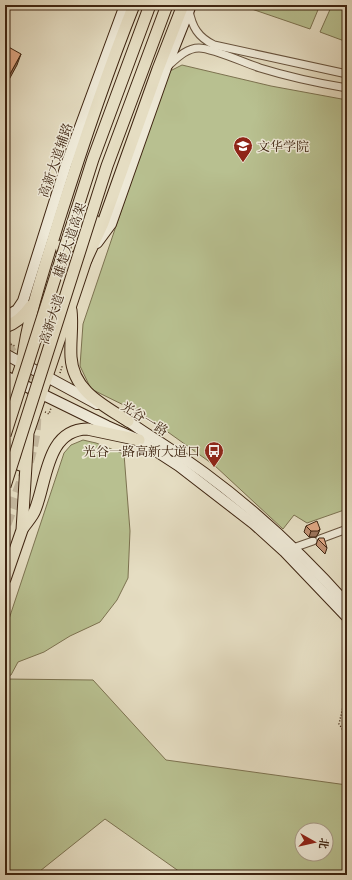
<svg xmlns="http://www.w3.org/2000/svg" width="352" height="880" font-family="'Libre Bodoni','Noto Serif SC',serif">
<style>
.green{fill:#b8c090;stroke:#7c7250;fill-rule:evenodd}
.lines{fill:none;stroke-linecap:round;stroke-linejoin:round}
.primary-tunnel{stroke:#c4b89f;stroke-width:11;stroke-dasharray:11 5.5;stroke-linecap:butt}
.minor-casing{stroke:#68533d;stroke-width:9}
.secondary-casing{stroke:#3f2511;stroke-width:12}
.primary-casing{stroke:#3f2511;stroke-width:13}
.trunk-casing{stroke:#3f2511;stroke-width:13}
.path{stroke:#3f2511;stroke-width:1.5;stroke-dasharray:1 2;stroke-linecap:butt}
.minor{stroke:#eee9d7;stroke-width:7}
.secondary{stroke:#eee9d7;stroke-width:10}
.primary{stroke:#e5ddc2;stroke-width:11}
.trunk{stroke:#e5ddc2;stroke-width:11}
.trunk-bridge-casing{stroke:#3f2511;stroke-width:13;stroke-linecap:butt}
.trunk-bridge{stroke:#e5ddc2;stroke-width:11}
.wall{fill:#c09072;stroke:#3f2511}
.shaded-wall{fill:#9c755c;stroke:#3f2511}
.building{fill:#dfa784;stroke:#3f2511}
.labels{text-anchor:middle;stroke-width:3;stroke-linejoin:round;paint-order:stroke}
.poi-label{font-size:13px;fill:#3f2511;stroke:#eee9d7;text-anchor:start}
.street-label{font-size:13px;fill:#3f2511;stroke:#eee9d7}
</style>
<rect width="100%" height="100%" fill="#e5ddc2"/>
<filter id="stains"><feTurbulence type="fractalNoise" baseFrequency=".005" numOctaves="4"/><feColorMatrix values="0 0 0 0 .2 0 0 0 0 .09 0 0 0 0 .02 0 0 0 .5 -.17"/></filter>
<radialGradient id="worn" r=".72"><stop offset=".6" stop-color="#630" stop-opacity="0"/><stop offset="1" stop-color="#630" stop-opacity=".3"/></radialGradient>
<g class="green">
<polygon points="240,5 320,5 310,29"/>
<polygon points="332,5 347,5 347,42 320,32"/>
<polygon points="182,65 271,86 347,100 347,509 307,523 294,515 283,529 214,465 144,415 91,389 80,366 83,324 168,72"/>
<polygon points="83,440 96,443 124,454 130,531 128,578 117,600 100,622 70,636 44,652 18,662 11,675 5,677 5,631 64,453 71,445"/>
<path d="M 5,679 L 93,680 L 166,760 L 347,785 L 347,875 L 180,875 L 180,872 L 105,819 L 35,875 L 5,875 ZM 302,830 L 326,830 L 326,854 L 302,854 Z"/>
</g>
<g class="lines">
<path class="primary-tunnel" d="M 5,344 C 60,409 29,458 5,527"/>
<defs>
<g id="minor">
<path d="M 189,10 C 192,27 198,37 214,45 L 347,74"/>
<path d="M 167,67 C 176,59 186,48 199,48 C 212,48 245,63 260,68 C 289,77 317,83 347,88"/>
<polyline points="320,539 347,529"/>
<polyline points="293,548 313,541"/>
</g>
<g id="secondary">
<polyline points="97,243 111,224 166,68 191,5"/>
<polyline points="5,317 17,310 23,301 66,165 125,5"/>
<polyline points="5,354 97,404"/>
<polyline points="5,376 107,426 139,440 179,466 254,524 285,552 347,617"/>
<path d="M 121,417 C 133,424 143,432 155,439 C 226,484 291,541 347,604"/>
</g>
<g id="primary">
<polyline points="61,246 63,256 67,260 73,259 83,251"/>
<path d="M 71,310 C 73,326 70,341 71,357 C 73,391 103,405 128,421"/>
<polyline points="5,413 25,354"/>
<polyline points="5,456 11,457 20,465"/>
<path d="M 23,528 C 27,522 33,516 35,510 C 47,481 46,430 87,429 L 139,440"/>
<polyline points="5,579 22,530 28,433 86,260 94,220"/>
</g>
<g id="trunk">
<polyline points="86,260 103,223 158,69 183,5"/>
<path d="M 5,327 C 17,323 24,316 31,306"/>
<path d="M 22,363 C 28,314 45,267 59,220 C 82,147 106,75 134,5"/>
</g>
</defs>
<use href="#minor" class="minor-casing"/>
<use href="#secondary" class="secondary-casing"/>
<use href="#primary" class="primary-casing"/>
<use href="#trunk" class="trunk-casing"/>
<g class="path">
<polyline points="9,346 10,344 15,346"/>
<polyline points="60,373 62,367 61,366"/>
<polyline points="45,412 49,414 51,408"/>
<polyline points="347,701 343,707 339,724 347,736"/>
<polyline points="346,875 347,874"/>
</g>
<use href="#minor" class="minor"/>
<use href="#secondary" class="secondary"/>
<use href="#primary" class="primary"/>
<use href="#trunk" class="trunk"/>
<defs>
<g id="trunk-bridge">
<polyline points="5,435 93,159 150,5"/>
<polyline points="5,486 107,166 167,5"/>
</g>
</defs>
<use href="#trunk-bridge" class="trunk-bridge-casing"/>
<use href="#trunk-bridge" class="trunk-bridge"/>
</g>
<g class="wall">
<polygon points="306,526 320,529 318,534 316,537 309,537 304,532"/>
<polygon points="318,539 327,548 325,554 316,545"/>
</g>
<g class="shaded-wall">
<polygon points="21,54 17,65 5,87 5,83"/>
<polygon points="320,529 318,534 316,537 309,537 311,531"/>
</g>
<g class="building">
<polygon points="5,45 21,54 5,83"/>
<polygon points="317,521 320,529 318,531 311,531 306,526"/>
<polygon points="319,538 324,538 327,548 318,539"/>
</g>
<defs>
<symbol id="university-pin" viewBox="-11 -11 22 30"><path d="M0 17L-7.5 6A9.5 9.5 0 1 1 7.5 6Z" fill="#8f2418" stroke="#eee9d7"/><path d="M0-5L7-2L0 1L-7-2ZM-4 1L0 2.5L4 1V4Q0 6-4 4Z" fill="#fff"/></symbol>
<symbol id="bus-pin" viewBox="-11 -11 22 30"><path d="M0 17L-7.5 6A9.5 9.5 0 1 1 7.5 6Z" fill="#8f2418" stroke="#eee9d7"/><path d="M-5-6H5V4H4V6H2V4H-2V6H-4V4H-5ZM-3.5-4V0h7V-4ZM-3.5 1.2v1.5H-2V1.2ZM2 1.2v1.5H3.5V1.2Z" fill="#fff"/></symbol>
</defs>
<g fill-rule="evenodd">
<use href="#university-pin" x="232" y="135" width="22" height="30"/>
<use href="#bus-pin" x="203" y="440" width="22" height="30"/>
</g>
<g class="labels">
<g class="poi-label">
<text x="257" y="151">文华学院</text>
<text x="200" y="456" text-anchor="end">光谷一路高新大道口</text>
</g>
<g class="street-label">
<text transform="translate(55 160) rotate(-71)" y="5">高新大道辅路</text>
<text transform="translate(69 240) rotate(-72)" y="5">雄楚大道高架</text>
<text transform="translate(51 319) rotate(-72)" y="5">高新大道</text>
<text transform="translate(145 418) rotate(32)" y="5">光谷一路</text>
</g>
</g>
<rect width="352" height="880" fill="none" stroke="#e5ddc2" stroke-width="20"/>
<rect x="6" y="6" width="340" height="868" fill="none" stroke="#3f2511" stroke-width="2"/>
<rect x="10" y="10" width="332" height="860" fill="none" stroke="#3f2511"/>
<g transform="translate(314 842) rotate(98)"><circle r="19" fill="#eee9d7" stroke="#a89b88"/>
<path d="M0-3L7 15L0 10L-7 15Z" fill="#8f2418"/>
<text y="-6" font-size="11" font-weight="bold" text-anchor="middle" fill="#3f2511">北</text>
</g>
<rect width="100%" height="100%" filter="url(#stains)"/>
<rect width="100%" height="100%" fill="url(#worn)"/>
</svg>
